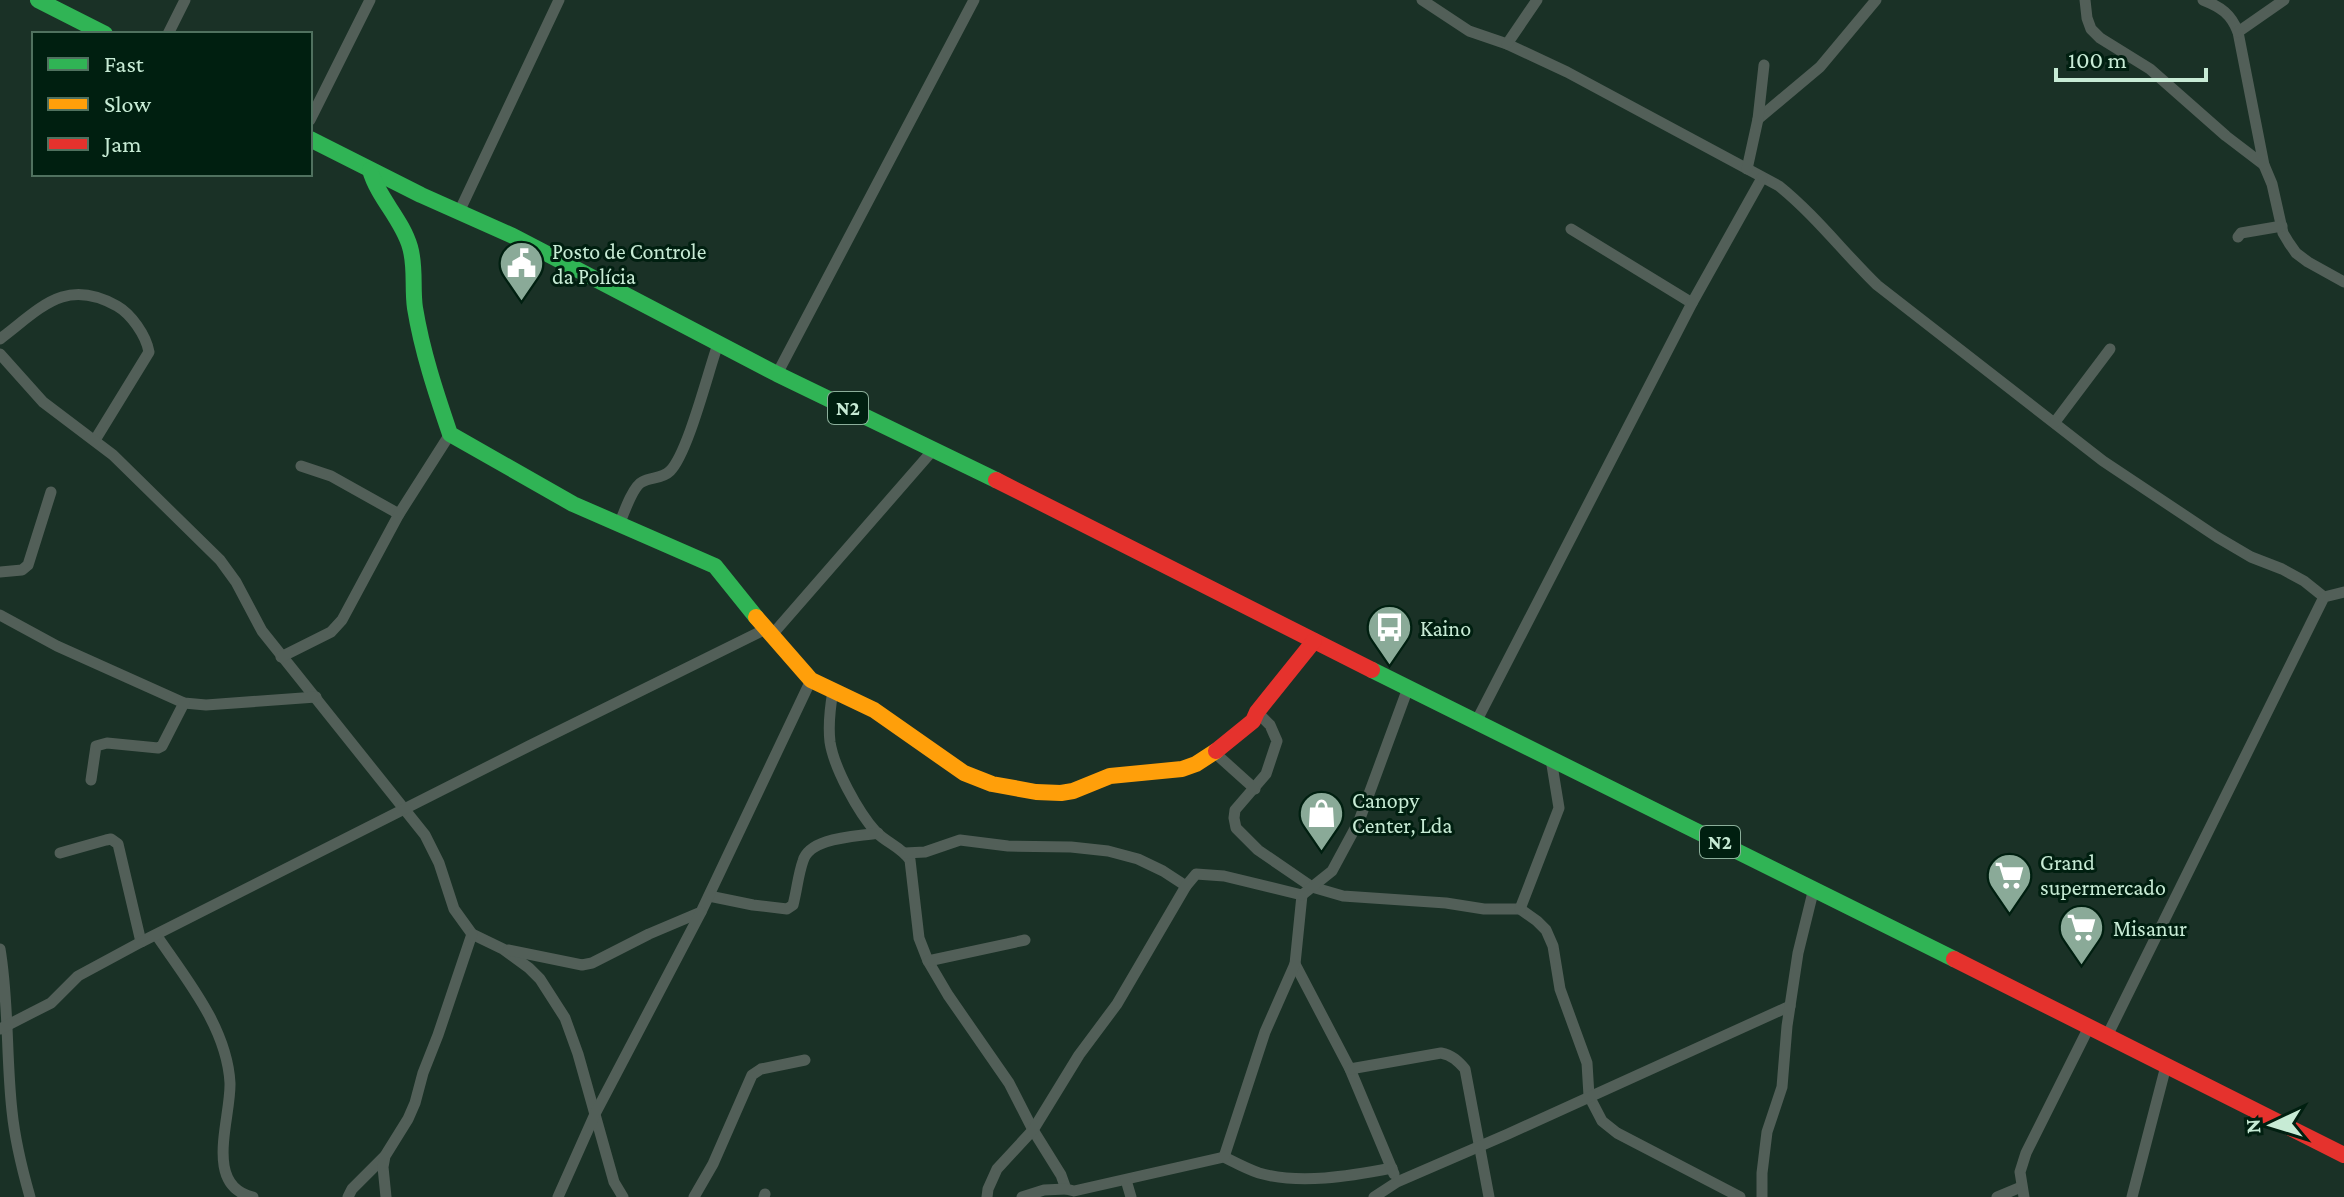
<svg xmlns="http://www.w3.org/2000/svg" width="2344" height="1197" font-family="'Crimson Pro',serif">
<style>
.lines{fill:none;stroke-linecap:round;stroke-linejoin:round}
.street{stroke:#525f58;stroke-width:11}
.fast{stroke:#30b455;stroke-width:16}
.slow{stroke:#ff9f0a;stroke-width:16}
.jam{stroke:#e5322d;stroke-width:16}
.labels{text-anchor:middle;stroke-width:6;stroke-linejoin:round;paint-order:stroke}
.shield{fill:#001f10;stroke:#8bae9a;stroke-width:2}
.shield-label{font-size:20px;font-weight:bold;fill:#c7ebd5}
.poi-label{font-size:22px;fill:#c7ebd5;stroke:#001f10;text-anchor:start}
</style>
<rect width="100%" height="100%" fill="#1a3126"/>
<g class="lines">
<g class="street">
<path d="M 1422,0 L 1469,31 L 1507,44 L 1567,72 L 1779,186 C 1815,215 1844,253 1877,285 L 2103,461 L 2217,537 L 2251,557 L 2282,569 L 2304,581 L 2324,597"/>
<polyline points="2085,0 2087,18 2091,29 2100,38 2150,69 2226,136 2264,165"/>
<path d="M 2203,0 C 2221,7 2231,14 2238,32 L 2264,165 L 2272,184 L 2283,233 L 2289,243 L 2296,253 L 2308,262 L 2344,282"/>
<polyline points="2238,32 2284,0"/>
<polyline points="168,34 185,0"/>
<polyline points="1507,44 1537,0"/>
<polyline points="1758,119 1820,67 1876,0"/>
<polyline points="310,120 370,0"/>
<polyline points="1747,169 1758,119 1764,65"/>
<polyline points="459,212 559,0"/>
<polyline points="1571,229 1692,303"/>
<polyline points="2238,237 2241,233 2282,226"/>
<path d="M 0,339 C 41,308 65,277 117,306 C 131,314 146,335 149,352 L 95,440"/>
<polyline points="0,354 43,402 113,455 220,560 236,582 262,631 425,835 439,863 454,909 472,934 503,949 529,968 540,979 565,1018 578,1054 614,1182 623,1197"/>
<polyline points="777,374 974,0"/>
<polyline points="2055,422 2110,349"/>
<polyline points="301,466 331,476 399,514"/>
<path d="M 619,525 C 623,515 633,486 642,482 C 651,477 662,479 670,471 C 688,453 708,372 718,344"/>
<polyline points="0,572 22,570 28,565 51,492"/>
<polyline points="0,615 57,646 184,703 206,705 316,697"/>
<polyline points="771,636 934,449"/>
<polyline points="281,657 331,632 342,620 399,514 450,434"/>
<path d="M 833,691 C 830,708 828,725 830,742 C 834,768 858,812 876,832 C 887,843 901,847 910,860 L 919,938 L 928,961 L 948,995 L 1009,1083 L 1033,1130 L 1061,1175 L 1066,1189 L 1074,1191 L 1224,1157 C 1236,1163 1247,1169 1259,1173 C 1300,1185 1350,1176 1392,1168"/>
<polyline points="1257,712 1270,725 1277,741 1266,774 1235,810 1234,818 1236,828 1258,850 1312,887 1343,896 1446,903 1484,909 1520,909 1537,921 1546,930 1553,946 1560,989 1587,1063 1589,1096 1602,1121 1617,1133 1740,1197"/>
<polyline points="1476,722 1692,303 1762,178"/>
<polyline points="1215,753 1255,789"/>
<polyline points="91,780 96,746 107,743 158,748 162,746 184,703"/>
<polyline points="60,853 106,840 111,839 118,844 141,942"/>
<polyline points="905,853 925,852 960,840 1008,846 1071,847 1108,851 1138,859 1163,871 1186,886"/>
<path d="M 709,896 L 753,905 L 787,909 L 793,905 C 797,890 798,875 803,861 C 810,837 856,837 878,833"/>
<polyline points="1520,909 1559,808 1551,759"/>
<path d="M 157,936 C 187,980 227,1028 230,1083 C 231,1119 203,1186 253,1197"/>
<path d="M 0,949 C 9,1002 6,1057 12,1111 C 15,1141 22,1169 30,1197"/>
<polyline points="508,950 582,965 592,963 649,934 701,912 811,680"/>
<polyline points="928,961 1025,940"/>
<polyline points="1295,964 1350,1069 1394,1174"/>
<polyline points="0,1029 51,1003 78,976 141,942 529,746 766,629"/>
<polyline points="2107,1036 2324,597 2344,592"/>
<path d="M 1350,1069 L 1441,1053 C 1452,1055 1458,1061 1465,1069 L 1489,1197"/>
<polyline points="1224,1157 1265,1032 1295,964 1302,895"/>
<polyline points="1126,1180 1131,1197"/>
<polyline points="348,1197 352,1189 384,1157"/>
<polyline points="386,1197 383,1167 385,1156 408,1119 415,1103 423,1073 438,1035 472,934"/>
<polyline points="558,1197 595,1114 701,912"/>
<polyline points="694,1197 713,1164 752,1075 761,1069 805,1060"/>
<polyline points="764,1197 765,1194"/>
<polyline points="987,1197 988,1189 997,1169 1033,1130 1079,1055 1117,1004 1186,886 1196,874 1224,876 1302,895 1332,871 1359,821 1408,688"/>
<polyline points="1022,1197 1044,1190 1066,1189"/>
<polyline points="1374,1197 1397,1182 1508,1134 1790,1006"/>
<polyline points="1762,1197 1762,1173 1767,1132 1782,1087 1787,1026 1798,953 1814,888"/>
<polyline points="1997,1197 2021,1187"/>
<polyline points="2024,1197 2020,1172 2026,1153 2089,1027"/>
<polyline points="2132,1197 2166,1066"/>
</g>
<g class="fast">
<polyline points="38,0 105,34"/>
<polyline points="310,139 421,195 513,236 777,374 996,480"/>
<path d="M 370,170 C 378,198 402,219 410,247 C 416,267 412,288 415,308 C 422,351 436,393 450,434 L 573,504 L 715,566 L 756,617"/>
<polyline points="1372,670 1954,959"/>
</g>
<polyline class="slow" points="756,617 811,680 874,710 964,773 992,784 1036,792 1061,793 1073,791 1110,776 1182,769 1196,764 1216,751"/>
<g class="jam">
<polyline points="996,480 1372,670"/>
<polyline points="1216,751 1253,721 1257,712 1314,641"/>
<polyline points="1954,959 2344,1155"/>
</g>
</g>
<defs>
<symbol id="civic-pin" viewBox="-11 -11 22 30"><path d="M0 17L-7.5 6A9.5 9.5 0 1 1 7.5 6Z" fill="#8aaa98" stroke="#001f10"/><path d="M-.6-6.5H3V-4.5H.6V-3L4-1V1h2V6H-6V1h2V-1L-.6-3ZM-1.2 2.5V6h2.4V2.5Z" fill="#fff"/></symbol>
<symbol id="bus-pin" viewBox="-11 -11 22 30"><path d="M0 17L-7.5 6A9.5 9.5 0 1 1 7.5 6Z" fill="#8aaa98" stroke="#001f10"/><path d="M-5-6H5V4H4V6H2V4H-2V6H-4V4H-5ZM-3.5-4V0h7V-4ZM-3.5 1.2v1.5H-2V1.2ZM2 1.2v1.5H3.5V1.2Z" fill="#fff"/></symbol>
<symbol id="shop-pin" viewBox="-11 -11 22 30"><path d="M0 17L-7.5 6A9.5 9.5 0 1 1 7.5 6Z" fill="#8aaa98" stroke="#001f10"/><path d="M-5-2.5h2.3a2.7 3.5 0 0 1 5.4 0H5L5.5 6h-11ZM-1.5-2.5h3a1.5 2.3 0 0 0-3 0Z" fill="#fff"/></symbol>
<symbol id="supermarket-pin" viewBox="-11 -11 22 30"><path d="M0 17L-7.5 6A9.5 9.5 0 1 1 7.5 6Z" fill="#8aaa98" stroke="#001f10"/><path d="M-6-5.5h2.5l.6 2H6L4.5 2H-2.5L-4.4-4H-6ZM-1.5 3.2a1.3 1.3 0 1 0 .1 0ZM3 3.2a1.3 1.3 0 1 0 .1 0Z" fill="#fff"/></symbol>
</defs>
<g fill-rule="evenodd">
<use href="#civic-pin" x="496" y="238" width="51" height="69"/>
<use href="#bus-pin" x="1364" y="602" width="51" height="69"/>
<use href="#shop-pin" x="1296" y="788" width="51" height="69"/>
<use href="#supermarket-pin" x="1984" y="850" width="51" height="69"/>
<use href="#supermarket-pin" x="2056" y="902" width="51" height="69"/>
</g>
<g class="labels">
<g class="shield">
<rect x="828" y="392" width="40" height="32" rx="6"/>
<rect x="1700" y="826" width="40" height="32" rx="6"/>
</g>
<g class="shield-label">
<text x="848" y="415">N2</text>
<text x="1720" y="849">N2</text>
</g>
<g class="poi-label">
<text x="552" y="259">Posto de Controle<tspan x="552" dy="25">da Polícia</tspan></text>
<text x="1420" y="636">Kaino</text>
<text x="1352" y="808">Canopy<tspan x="1352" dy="25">Center, Lda</tspan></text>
<text x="2040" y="870">Grand<tspan x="2040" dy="25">supermercado</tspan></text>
<text x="2113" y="936">Misanur</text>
</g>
</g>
<rect x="32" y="32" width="280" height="144" fill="#001f10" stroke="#50715f" stroke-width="2"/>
<rect x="48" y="58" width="40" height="12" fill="#30b455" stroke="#50715f" stroke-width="2"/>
<text x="104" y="72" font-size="24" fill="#c7ebd5">Fast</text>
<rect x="48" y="98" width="40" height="12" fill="#ff9f0a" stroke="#50715f" stroke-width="2"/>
<text x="104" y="112" font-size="24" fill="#c7ebd5">Slow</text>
<rect x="48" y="138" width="40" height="12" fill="#e5322d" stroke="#50715f" stroke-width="2"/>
<text x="104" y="152" font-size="24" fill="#c7ebd5">Jam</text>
<g transform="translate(2272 1125) rotate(266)" stroke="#001f10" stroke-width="6" paint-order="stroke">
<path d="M0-6L14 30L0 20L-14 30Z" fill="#c7ebd5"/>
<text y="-12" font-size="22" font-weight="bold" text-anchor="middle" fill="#c7ebd5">N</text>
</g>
<path d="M2056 68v12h150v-12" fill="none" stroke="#c7ebd5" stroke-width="4"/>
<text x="2068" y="68" font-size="24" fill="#c7ebd5" stroke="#001f10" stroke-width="6" paint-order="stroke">100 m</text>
</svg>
